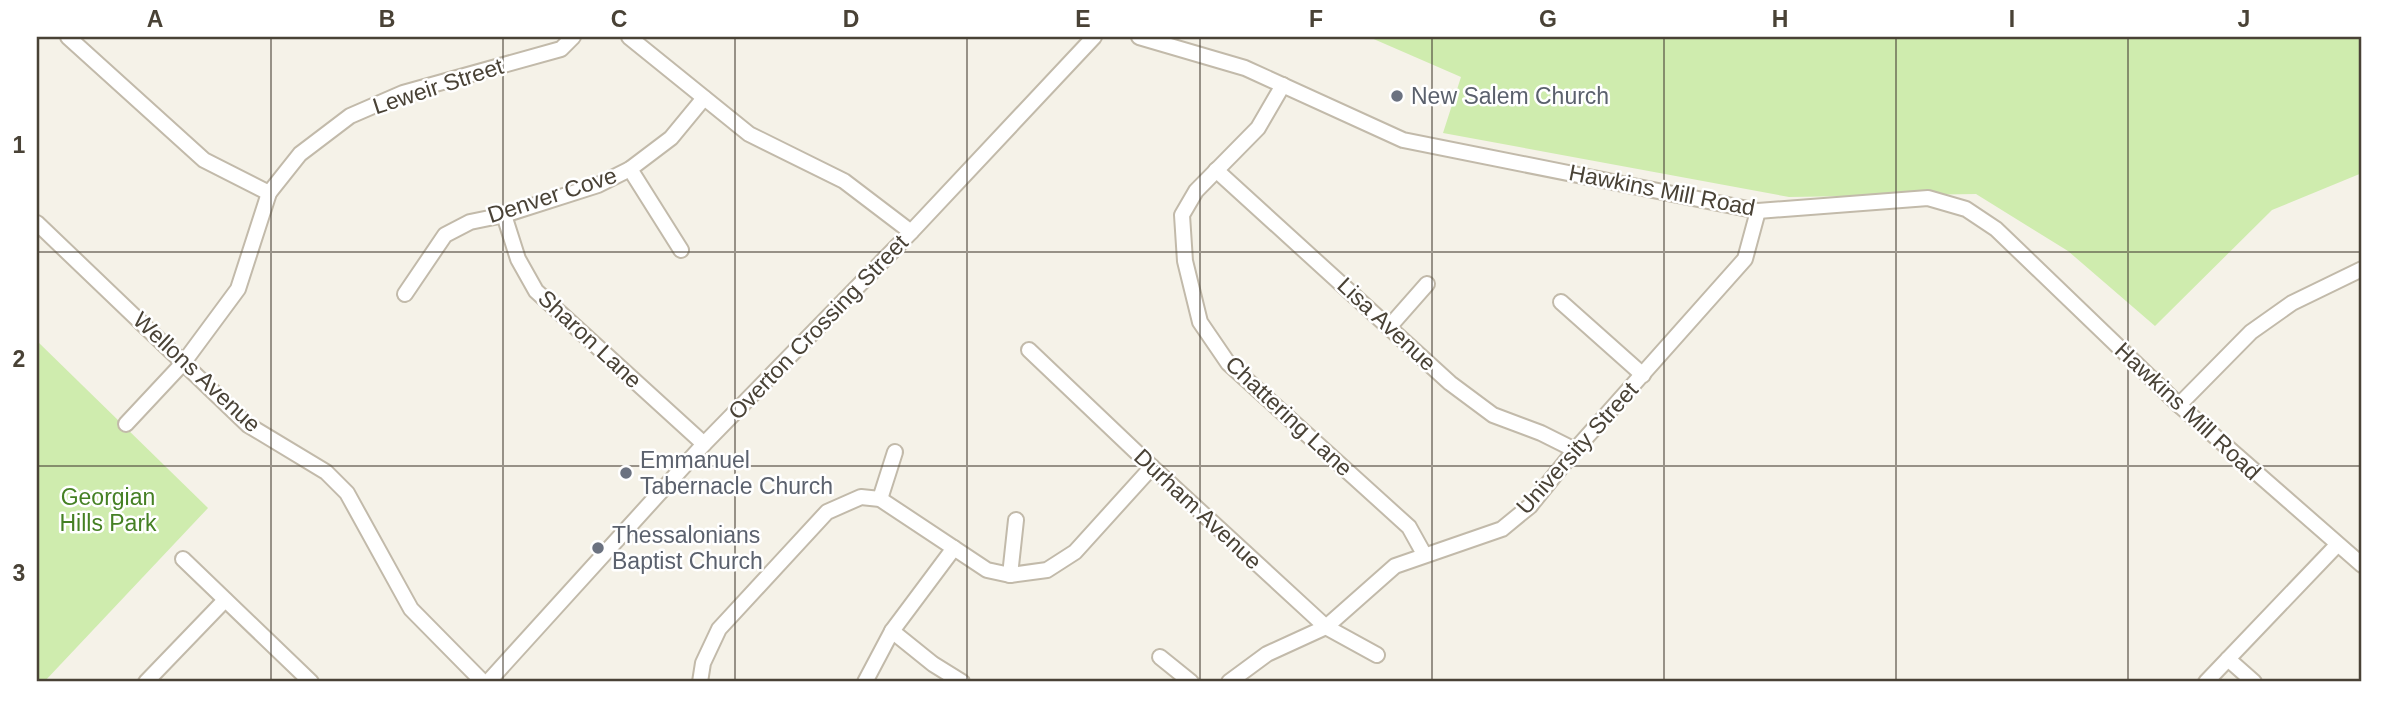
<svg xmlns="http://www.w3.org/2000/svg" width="2399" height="719" font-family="Arial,sans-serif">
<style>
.green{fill:#cfecae}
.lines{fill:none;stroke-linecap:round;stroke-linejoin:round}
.minor-casing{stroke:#c2baaa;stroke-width:18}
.minor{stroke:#fff;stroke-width:14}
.grid{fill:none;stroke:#494236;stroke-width:2;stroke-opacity:0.55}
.worship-dot{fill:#6b7280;stroke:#fff;stroke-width:2.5}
.labels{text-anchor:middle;stroke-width:5;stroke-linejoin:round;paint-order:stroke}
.street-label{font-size:23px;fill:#494236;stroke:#fff}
.worship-label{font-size:23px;fill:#5b616d;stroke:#fff;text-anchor:start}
.park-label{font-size:23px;fill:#458024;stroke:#fff}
.neatline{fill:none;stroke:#494236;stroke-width:2.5}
.grid-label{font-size:23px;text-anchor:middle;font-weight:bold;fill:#494236}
</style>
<rect width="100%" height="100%" fill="#f5f2e8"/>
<g class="green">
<polygon points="1369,37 2362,37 2362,173 2272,210 2155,326 2068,251 1976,194 1789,197 1443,133 1461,77"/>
<polygon points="37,341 208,508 44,682 37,682"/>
</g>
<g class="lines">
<defs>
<g id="minor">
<polyline points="68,37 204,160 269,193"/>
<polyline points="629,37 749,134 844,181 911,232"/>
<polyline points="1139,37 1245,68 1403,140 1758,211 1928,198 1966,209 1996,229 2179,405 2362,565"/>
<polyline points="1283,85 1258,128 1196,191 1182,215 1185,261 1200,322 1228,363 1409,527 1424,554"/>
<polyline points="630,169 681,250"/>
<polyline points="1216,170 1450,383 1493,415 1541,433 1575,450"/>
<polyline points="504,215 518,259 536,291 704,444"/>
<polyline points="37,223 248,425 326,472 347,493 411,609 483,682"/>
<polyline points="405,294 445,235 470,222 504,215 598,185 630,169 671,138 704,98"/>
<polyline points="1561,302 1643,375"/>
<polyline points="1390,326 1427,284"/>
<polyline points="1029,350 1152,467 1326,627 1377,655"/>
<polyline points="2179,405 2251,332 2292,303 2362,269"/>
<polyline points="126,424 184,362 238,289 269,193 300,154 350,116 403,93 561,49 573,37"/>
<polyline points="880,499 895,452"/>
<polyline points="183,559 311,682"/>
<polyline points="1010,575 1016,520"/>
<polyline points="892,631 933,664 962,682"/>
<polyline points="1160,657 1191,682"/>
<polyline points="2228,659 2254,682"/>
<polyline points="146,682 225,600"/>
<polyline points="488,682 704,444 911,232 1094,37"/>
<polyline points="700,682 703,663 719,629 827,512 861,497 880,499 987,570 1010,575 1047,570 1075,552 1152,467"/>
<polyline points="865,682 892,631 954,548"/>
<polyline points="1229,682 1267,654 1326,627 1395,566 1502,529 1530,506 1575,450 1745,259 1758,211"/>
<polyline points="2206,682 2337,545"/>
</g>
</defs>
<use href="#minor" class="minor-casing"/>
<use href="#minor" class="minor"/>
</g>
<path class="grid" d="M 271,37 L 271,682M 503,37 L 503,682M 735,37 L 735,682M 967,37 L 967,682M 1200,37 L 1200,682M 1432,37 L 1432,682M 1664,37 L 1664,682M 1896,37 L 1896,682M 2128,37 L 2128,682M 37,252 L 2362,252M 37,466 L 2362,466"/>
<g class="worship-dot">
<circle cx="1397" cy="96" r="7"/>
<circle cx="626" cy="473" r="7"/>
<circle cx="598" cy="548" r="7"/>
</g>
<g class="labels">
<g class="street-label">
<text transform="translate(438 86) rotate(-18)" y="8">Leweir Street</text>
<text transform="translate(1662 190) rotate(11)" y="8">Hawkins Mill Road</text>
<text transform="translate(552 195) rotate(-18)" y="8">Denver Cove</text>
<text transform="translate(1387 324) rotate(43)" y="8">Lisa Avenue</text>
<text transform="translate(818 327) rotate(-46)" y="8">Overton Crossing Street</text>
<text transform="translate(590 339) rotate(43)" y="8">Sharon Lane</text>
<text transform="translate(197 372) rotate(43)" y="8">Wellons Avenue</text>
<text transform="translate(2188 411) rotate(43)" y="8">Hawkins Mill Road</text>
<text transform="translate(1289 416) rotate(43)" y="8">Chattering Lane</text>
<text transform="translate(1577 448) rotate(-48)" y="8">University Street</text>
<text transform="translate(1198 509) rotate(43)" y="8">Durham Avenue</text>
</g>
<g class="worship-label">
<text x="1411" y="104">New Salem Church</text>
<text x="640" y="468">Emmanuel<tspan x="640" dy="26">Tabernacle Church</tspan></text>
<text x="612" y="543">Thessalonians<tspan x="612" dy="26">Baptist Church</tspan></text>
</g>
<g class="park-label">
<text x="108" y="505">Georgian<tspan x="108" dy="26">Hills Park</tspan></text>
</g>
</g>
<rect width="2399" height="719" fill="none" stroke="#ffffff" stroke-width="77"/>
<rect x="38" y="38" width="2322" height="642" class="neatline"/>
<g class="grid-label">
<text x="155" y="27">A</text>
<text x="387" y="27">B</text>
<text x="619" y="27">C</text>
<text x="851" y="27">D</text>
<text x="1083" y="27">E</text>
<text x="1316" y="27">F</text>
<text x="1548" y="27">G</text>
<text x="1780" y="27">H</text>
<text x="2012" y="27">I</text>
<text x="2244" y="27">J</text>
<text x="19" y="153">1</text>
<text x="19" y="367">2</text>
<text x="19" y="581">3</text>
</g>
</svg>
